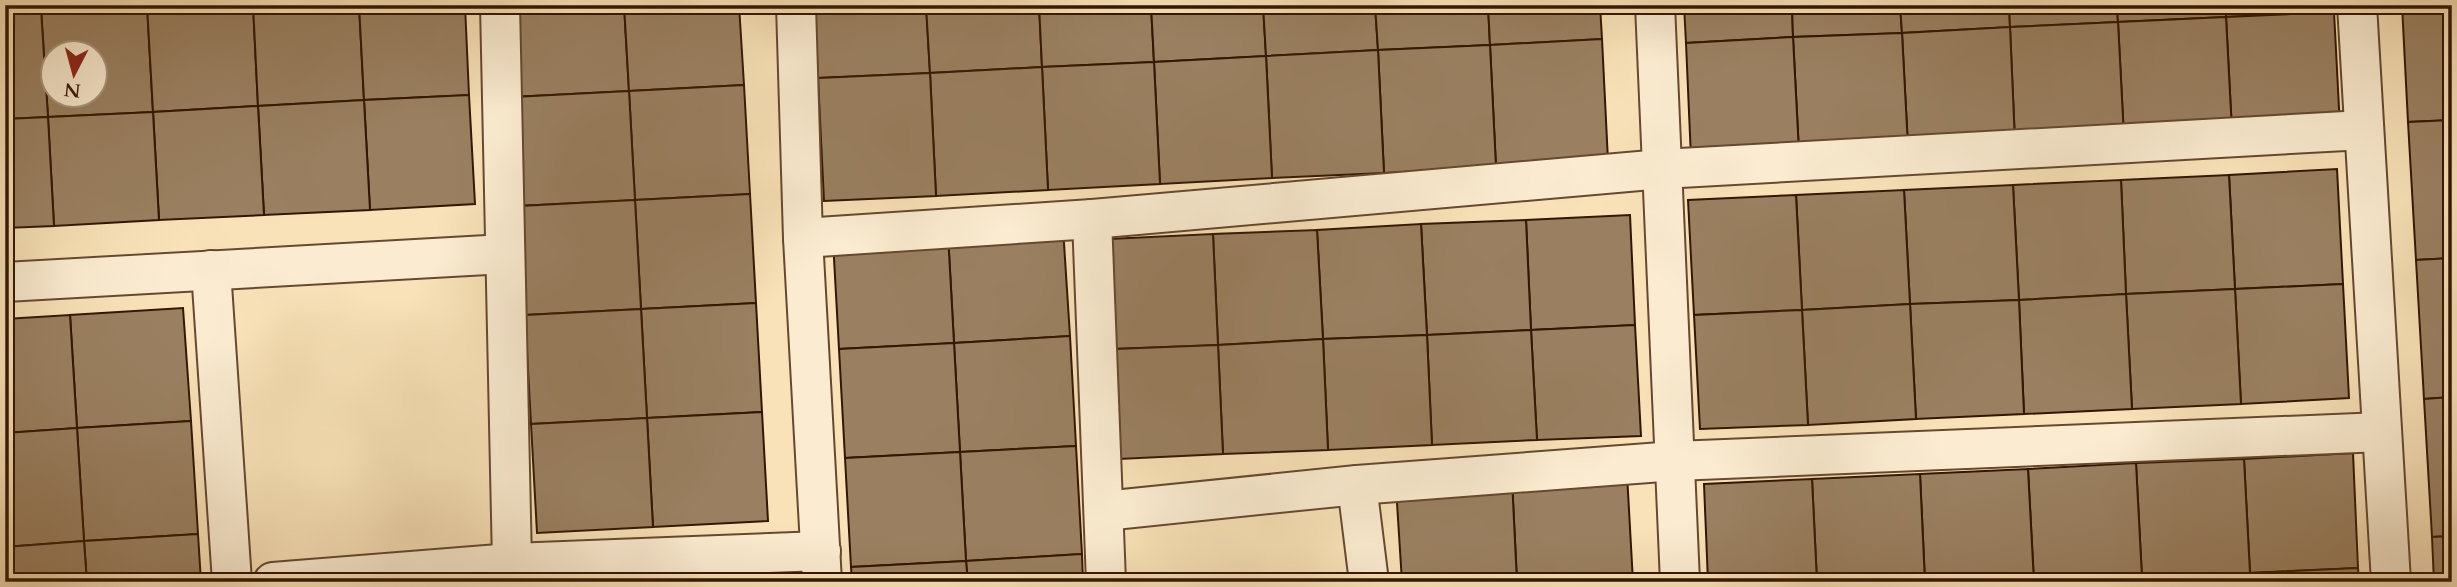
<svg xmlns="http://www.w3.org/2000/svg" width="2457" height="587" font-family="Cardo,serif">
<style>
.building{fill:#9a8061;stroke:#341602;stroke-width:2;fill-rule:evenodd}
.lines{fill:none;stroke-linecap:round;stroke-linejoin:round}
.minor-casing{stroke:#654930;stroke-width:42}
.minor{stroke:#fbecd1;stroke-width:38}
</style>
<rect width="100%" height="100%" fill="#f9e2b8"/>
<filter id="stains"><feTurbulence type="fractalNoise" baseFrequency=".00286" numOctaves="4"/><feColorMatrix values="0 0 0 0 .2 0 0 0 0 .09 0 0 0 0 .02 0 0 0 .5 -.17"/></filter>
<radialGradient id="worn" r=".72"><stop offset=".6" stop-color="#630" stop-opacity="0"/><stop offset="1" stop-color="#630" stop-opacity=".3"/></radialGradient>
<g class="building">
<path d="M 102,5 L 147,5 L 153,112 L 48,117 L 41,9 ZM 52,52 L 94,52 L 94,94 L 52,94 Z"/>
<polygon points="147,5 253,5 258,106 153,112"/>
<polygon points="253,5 359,5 364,100 258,106"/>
<polygon points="359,5 465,5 469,95 364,100"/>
<polygon points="508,5 624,5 629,91 513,97"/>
<polygon points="624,5 739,5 744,85 629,91"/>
<polygon points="814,5 926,5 930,73 818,78"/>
<polygon points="926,5 1039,5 1042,67 930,73"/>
<polygon points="1039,5 1151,5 1154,62 1042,67"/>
<polygon points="1151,5 1263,5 1266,56 1154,62"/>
<polygon points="1263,5 1375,5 1378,50 1266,56"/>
<polygon points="1375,5 1488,5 1490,45 1378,50"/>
<polygon points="1488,5 1600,5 1602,39 1490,45"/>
<polygon points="1684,5 1792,5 1793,37 1686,43"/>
<polygon points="1792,5 1900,5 1902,33 1793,37"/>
<polygon points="1900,5 2009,5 2010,27 1902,33"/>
<polygon points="2009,5 2117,5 2118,22 2010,27"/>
<polygon points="2117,5 2226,5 2226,17 2118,22"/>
<polygon points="2226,5 2334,5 2334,12 2226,17"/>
<polygon points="2402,5 2452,5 2452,120 2408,122"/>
<polygon points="41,9 48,117 5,119 5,10"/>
<polygon points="2334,12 2340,127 2232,131 2226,17"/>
<polygon points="2226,17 2232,131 2124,137 2118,22"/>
<polygon points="2118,22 2124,137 2015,142 2010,27"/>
<polygon points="2010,27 2015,142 1908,147 1902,33"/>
<polygon points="1902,33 1908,147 1799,152 1793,37"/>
<polygon points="1793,37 1799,152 1691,158 1686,43"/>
<polygon points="1602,39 1608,161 1496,167 1490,45"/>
<polygon points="1490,45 1496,167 1384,173 1378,50"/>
<polygon points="1378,50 1384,173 1272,178 1266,56"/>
<polygon points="1266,56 1272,178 1160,184 1154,62"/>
<polygon points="1154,62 1160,184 1048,190 1042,67"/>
<polygon points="1042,67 1048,190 936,196 930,73"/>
<polygon points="930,73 936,196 824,201 818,78"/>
<polygon points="744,85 750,194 635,200 629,91"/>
<polygon points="629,91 635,200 519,206 513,97"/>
<polygon points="469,95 475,204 370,210 364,100"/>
<polygon points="364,100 370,210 264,215 258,106"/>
<polygon points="258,106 264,215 159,220 153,112"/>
<polygon points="153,112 159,220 54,226 48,117"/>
<polygon points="48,117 54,226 5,228 5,119"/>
<polygon points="2452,120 2452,258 2416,260 2408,122"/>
<polygon points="2337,169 2343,284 2235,289 2229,175"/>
<polygon points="2229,175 2235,289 2126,294 2121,180"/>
<polygon points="2121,180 2126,294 2019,300 2013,185"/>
<polygon points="2013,185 2019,300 1910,304 1904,190"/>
<polygon points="1904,190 1910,304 1802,310 1796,195"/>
<polygon points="750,194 756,303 641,309 635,200"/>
<polygon points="1796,195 1802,310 1694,315 1688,200"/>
<polygon points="635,200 641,309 525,315 519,206"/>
<polygon points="1630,215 1635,325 1531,330 1526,220"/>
<polygon points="1526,220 1531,330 1427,335 1421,224"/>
<polygon points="1421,224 1427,335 1323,339 1317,230"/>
<polygon points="1063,228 1070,336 954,343 948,234"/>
<polygon points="1317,230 1323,339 1218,345 1213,234"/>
<polygon points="948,234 954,343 839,349 833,240"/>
<polygon points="1213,234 1218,345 1114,349 1109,239"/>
<polygon points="2452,258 2452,397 2424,399 2416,260"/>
<polygon points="2343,284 2349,398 2241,404 2235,289"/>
<polygon points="2235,289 2241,404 2132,409 2126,294"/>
<polygon points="2126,294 2132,409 2024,414 2019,300"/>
<polygon points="2019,300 2024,414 1916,419 1910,304"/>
<polygon points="756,303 762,412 647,418 641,309"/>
<polygon points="1910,304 1916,419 1808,425 1802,310"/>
<polygon points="183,308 191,421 77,428 70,315"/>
<polygon points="641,309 647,418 531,424 525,315"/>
<polygon points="1802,310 1808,425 1700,429 1694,315"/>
<polygon points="70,315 77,428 5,433 5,319"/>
<polygon points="1635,325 1641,436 1537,440 1531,330"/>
<polygon points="1531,330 1537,440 1432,445 1427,335"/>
<polygon points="1427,335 1432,445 1328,450 1323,339"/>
<polygon points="1070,336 1076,446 960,452 954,343"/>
<polygon points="1323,339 1328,450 1223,454 1218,345"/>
<polygon points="954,343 960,452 845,458 839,349"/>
<polygon points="1218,345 1223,454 1119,459 1114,349"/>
<polygon points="2452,397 2452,536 2432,537 2424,399"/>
<polygon points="762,412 768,521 653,527 647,418"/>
<polygon points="647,418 653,527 537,533 531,424"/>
<polygon points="191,421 198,534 84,541 77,428"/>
<polygon points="77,428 84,541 5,547 5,433"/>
<polygon points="1076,446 1082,554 966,561 960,452"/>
<polygon points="960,452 966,561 851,567 845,458"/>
<polygon points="2353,453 2358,568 2250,573 2244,459"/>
<polygon points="2244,459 2250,573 2142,578 2136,463"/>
<polygon points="2136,463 2142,578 2034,582 2028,469"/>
<polygon points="2028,469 2034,582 1925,582 1920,474"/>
<polygon points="1627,474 1633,582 1517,582 1512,480"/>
<polygon points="1920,474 1925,582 1817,582 1812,479"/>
<polygon points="1812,479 1817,582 1708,582 1704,484"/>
<polygon points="1512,480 1517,582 1402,582 1396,487"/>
<polygon points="198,534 201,582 87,582 84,541"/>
<polygon points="2452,536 2452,582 2434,582 2432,537"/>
<polygon points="84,541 87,582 5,582 5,547"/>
<polygon points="1082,554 1083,582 968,582 966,561"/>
<polygon points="966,561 968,582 852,582 851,567"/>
<polygon points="2358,568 2359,582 2250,582 2250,573"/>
<polygon points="782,571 782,582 676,582 676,577"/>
<polygon points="2250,573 2250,582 2142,582 2142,578"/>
<polygon points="676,577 676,582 587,582"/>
<polygon points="2142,578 2142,582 2064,582"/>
</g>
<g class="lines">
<defs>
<g id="minor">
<polyline points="500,5 512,563"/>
<polyline points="796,5 803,238 822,582"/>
<polyline points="1655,5 1680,582"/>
<polyline points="2357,5 2391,582"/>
<polyline points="1092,219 1106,582"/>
<polyline points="803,238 1092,219 1662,169 2364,130"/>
<polyline points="211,270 232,582"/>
<polyline points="5,282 505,254"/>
<polyline points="1357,485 1369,582"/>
<polyline points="1104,511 1357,485 1675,461 2382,432"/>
<polyline points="273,582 512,563 821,551"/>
</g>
</defs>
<use href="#minor" class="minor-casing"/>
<use href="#minor" class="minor"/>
</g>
<rect width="2457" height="587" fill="none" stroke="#f9e2b8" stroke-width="28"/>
<rect x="7" y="7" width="2443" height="573" fill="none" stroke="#341602" stroke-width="3.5"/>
<rect x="14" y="14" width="2429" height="559" fill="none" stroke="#341602" stroke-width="2"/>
<g transform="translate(74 74) rotate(186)"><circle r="33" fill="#fbecd1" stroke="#ab967e" stroke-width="2"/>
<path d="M0-5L12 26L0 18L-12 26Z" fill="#8f2418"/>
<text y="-10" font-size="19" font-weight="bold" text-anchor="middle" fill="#341602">N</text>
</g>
<rect width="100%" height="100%" filter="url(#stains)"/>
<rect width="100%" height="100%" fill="url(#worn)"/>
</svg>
